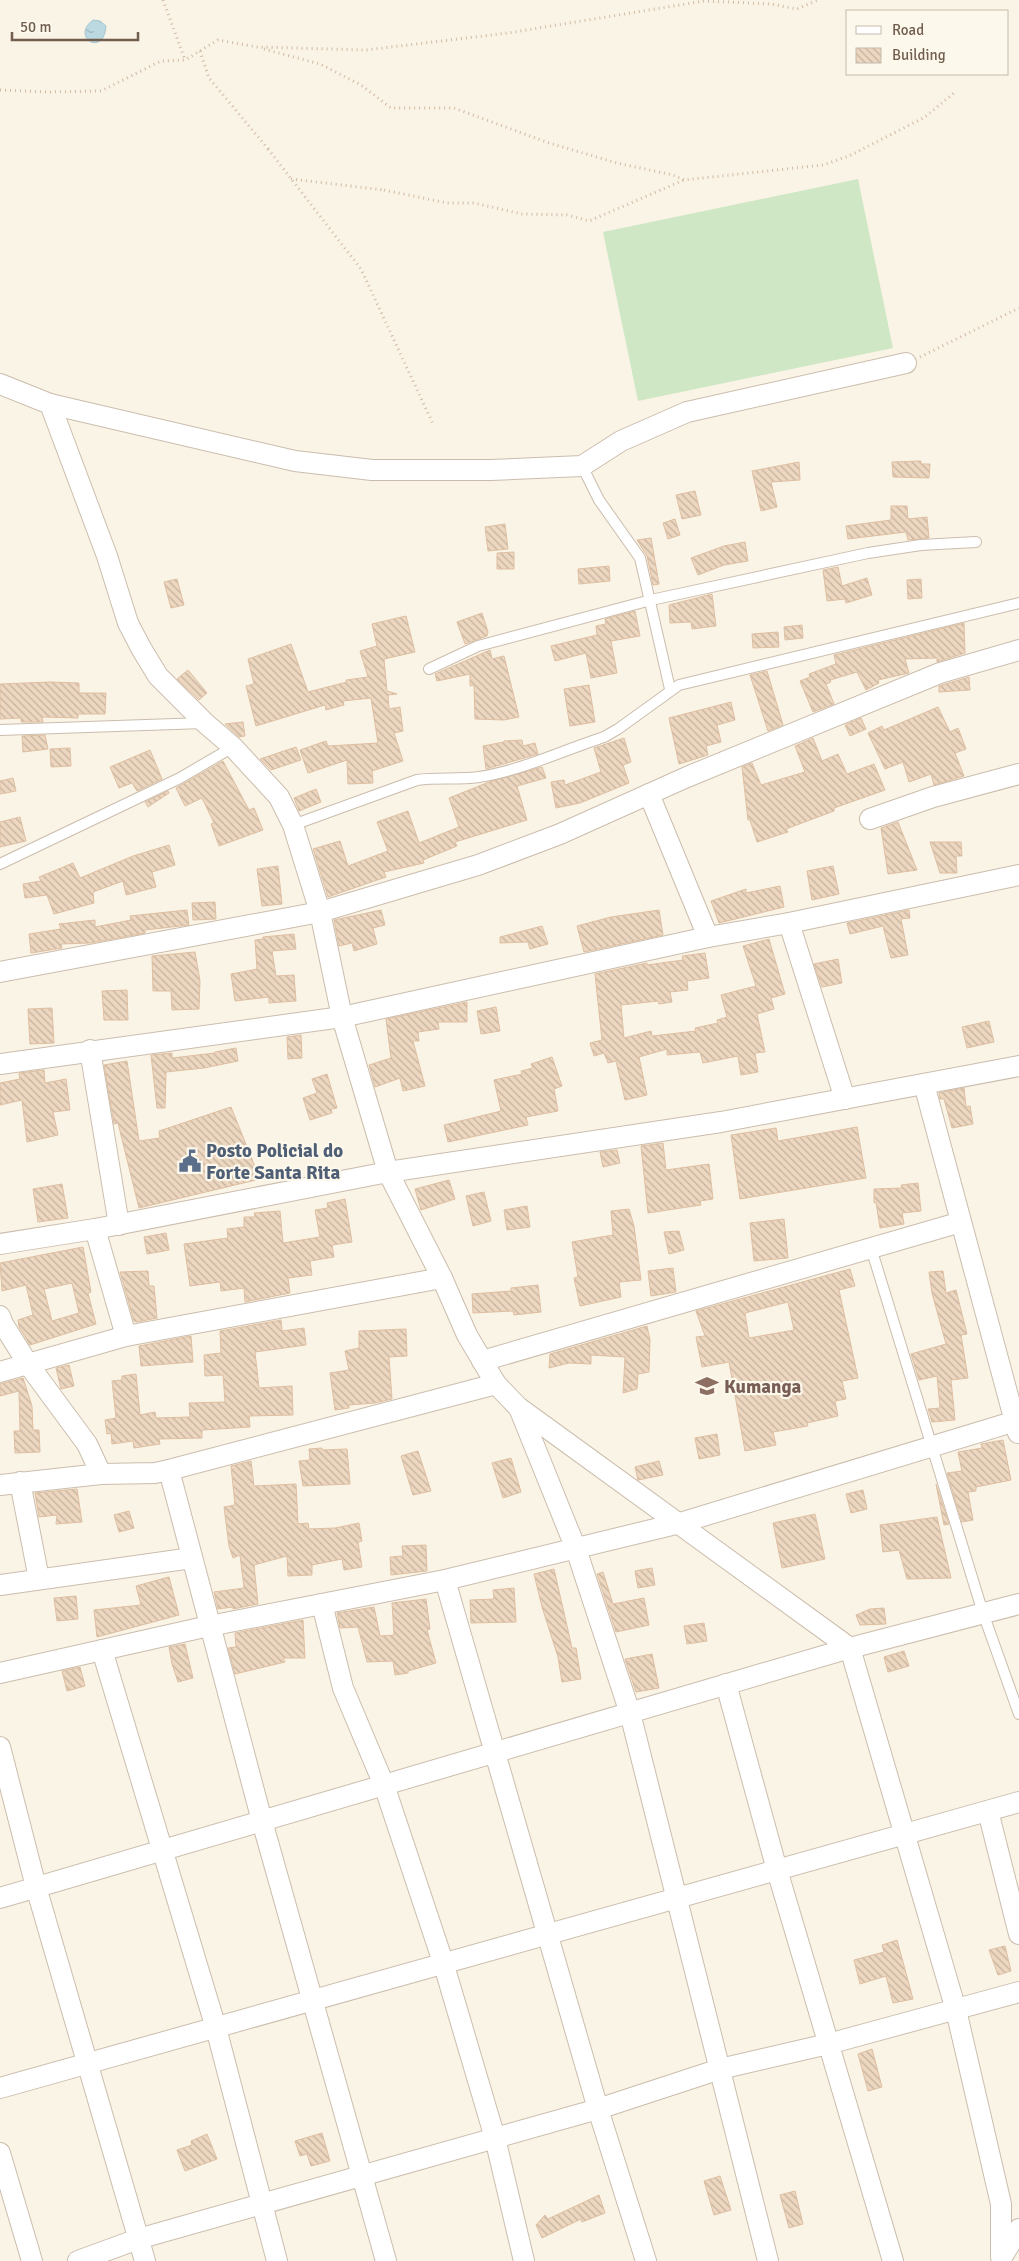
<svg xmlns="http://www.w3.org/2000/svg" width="1019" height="2261" font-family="Signika,sans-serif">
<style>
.garden{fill:#cfe7c5}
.water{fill:url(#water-ripples);stroke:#a3c7d3}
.building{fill:url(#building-back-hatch);stroke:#dfbfa1;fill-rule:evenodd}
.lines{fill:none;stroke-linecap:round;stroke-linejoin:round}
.lane-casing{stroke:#cbbdad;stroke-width:12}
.street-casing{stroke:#cbbdad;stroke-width:22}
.path{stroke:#d2baa3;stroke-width:3;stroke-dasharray:1 4;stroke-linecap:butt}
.lane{stroke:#fff;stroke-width:10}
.street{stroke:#fff;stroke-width:20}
.labels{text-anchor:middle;stroke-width:4.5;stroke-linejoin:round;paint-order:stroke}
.service-label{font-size:19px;font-weight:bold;fill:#4e5e75;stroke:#fdf8ec;text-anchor:start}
.education-label{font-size:19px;font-weight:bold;fill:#785e54;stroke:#fdf8ec;text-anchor:start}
</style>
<defs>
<pattern id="water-ripples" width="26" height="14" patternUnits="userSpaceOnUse" patternTransform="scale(1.25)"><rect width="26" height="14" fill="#bcd9e2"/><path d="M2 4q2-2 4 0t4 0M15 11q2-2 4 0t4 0" fill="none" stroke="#9db3b9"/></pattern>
<pattern id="building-back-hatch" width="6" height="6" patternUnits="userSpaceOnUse" patternTransform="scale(1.25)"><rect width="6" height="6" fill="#edd7c0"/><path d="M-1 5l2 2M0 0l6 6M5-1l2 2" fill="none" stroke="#c4b29e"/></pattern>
</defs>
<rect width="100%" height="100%" fill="#faf4e6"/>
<polygon class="garden" points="858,179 893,348 638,401 603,232"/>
<path class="water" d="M 93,20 L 100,21 L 106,26 C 104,58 70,37 93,20 Z"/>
<g class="building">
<polygon points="921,461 921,464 930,464 929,478 893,477 892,462"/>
<polygon points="799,462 800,480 771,482 777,507 761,511 752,471"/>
<polygon points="695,491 701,515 682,519 676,495"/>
<polygon points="891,506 907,506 908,519 927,517 929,538 908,540 906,532 848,539 846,526 891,520"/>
<polygon points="675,519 680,535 668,539 663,523"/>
<polygon points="505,524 508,549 488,551 485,527"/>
<polygon points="651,538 659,584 653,585 647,556 637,540"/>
<polygon points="745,542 748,561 724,565 698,575 691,558 724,546"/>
<polygon points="514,552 514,569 497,569 497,553"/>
<polygon points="609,566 610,581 579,584 578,569"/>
<polygon points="838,567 842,586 867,578 872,595 846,603 845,599 827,601 823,570"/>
<polygon points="177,579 184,605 171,608 164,582"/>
<polygon points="921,579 922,598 908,599 907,580"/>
<polygon points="712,594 716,626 692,629 691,622 670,623 669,605"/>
<polygon points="635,611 640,636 611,641 617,673 591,678 586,653 555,661 551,646 597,635 596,626 606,624 605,619"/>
<polygon points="482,613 488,632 487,636 465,644 457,622"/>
<polygon points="406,616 415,652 384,659 387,691 397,694 388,695 389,709 400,707 403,731 394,733 403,761 372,771 373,783 348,784 347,760 308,773 300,750 326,741 328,746 378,743 371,698 343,701 344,705 326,710 325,705 256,726 246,686 254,684 248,659 291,644 308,692 347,682 346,680 368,677 360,651 377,646 372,624"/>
<polygon points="964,623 965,653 937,662 937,658 905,659 909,673 878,680 879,683 866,690 857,672 830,680 831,682 826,684 834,704 813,712 800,681 810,677 809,674 836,664 834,655"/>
<polygon points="802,625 803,638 785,640 784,627"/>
<polygon points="778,632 779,647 753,648 752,634"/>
<polygon points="490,650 492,659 504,656 519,717 504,720 475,719 474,685 470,686 470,674 437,681 435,674"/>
<polygon points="188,670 207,693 199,700 177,679"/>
<polygon points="767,671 783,725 768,731 750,675"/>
<polygon points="969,677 970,690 939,692 939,686"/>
<polygon points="50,682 79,683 79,693 106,693 105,714 78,714 78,718 42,717 43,722 21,722 21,718 0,719 0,684"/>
<polygon points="589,685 595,722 570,726 564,689"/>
<polygon points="731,702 735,720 717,725 721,742 706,746 708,755 679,764 669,718"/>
<polygon points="938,707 950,732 958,728 966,749 955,753 964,776 934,785 931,774 909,782 903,762 885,769 868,733 882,726 884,730"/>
<polygon points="861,718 866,729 850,736 845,725"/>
<polygon points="243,722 245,736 239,737 225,724"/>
<polygon points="45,735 48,749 23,752 22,736"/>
<polygon points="624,738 631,762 623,765 629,783 580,803 556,808 551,782 564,780 565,785 601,772 594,748"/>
<polygon points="813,738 822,761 838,754 847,774 874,764 885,790 834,808 834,811 786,829 788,832 757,842 750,820 748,820 742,767 752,763 761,785 805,772 795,746"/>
<polygon points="522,740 523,746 535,743 538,754 486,769 483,746 504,742 504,741"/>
<polygon points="296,747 301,760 271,770 260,759"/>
<polygon points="70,748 71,766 51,767 50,749"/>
<polygon points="150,750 162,779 137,791 132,783 119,788 110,767"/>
<polygon points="223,761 249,810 254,808 263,830 219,846 211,824 214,823 202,798 185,806 176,788"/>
<polygon points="542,767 546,778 517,786 527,820 455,842 457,846 423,860 424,863 384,872 386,877 328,897 313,849 340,841 348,866 388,851 377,822 408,811 419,843 459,827 449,798 489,782"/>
<polygon points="13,778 16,791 0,794 0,781"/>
<polygon points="316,789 321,802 299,811 294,798"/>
<polygon points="168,791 169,793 148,807 145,802"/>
<polygon points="20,817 26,841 0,847 0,822"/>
<polygon points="898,822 917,870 888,874 881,828"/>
<polygon points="930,842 961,842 962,856 956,856 957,873 940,873"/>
<polygon points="169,845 175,865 152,872 156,887 126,895 123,881 93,892 94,903 54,914 47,895 25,898 23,884 41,881 39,877 73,863 80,878 133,856"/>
<polygon points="278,866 282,904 262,906 257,869"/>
<polygon points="833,866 839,894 812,900 807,871"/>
<polygon points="780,886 784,907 719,923 711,901 746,889 746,893"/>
<polygon points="215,902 216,919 193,920 192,903"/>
<polygon points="187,910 189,925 145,930 145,933 90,943 61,944 62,948 31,953 29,934 61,929 59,924 95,920 95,927 131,920 130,916"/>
<polygon points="381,910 385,925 373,928 377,944 354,951 352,943 339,946 334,920"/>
<polygon points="659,910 663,935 584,952 577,926 611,917"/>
<polygon points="909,910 910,918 901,919 908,955 891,958 883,926 850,934 847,923"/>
<polygon points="542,926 548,944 530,949 528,942 500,943 500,937"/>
<polygon points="294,934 296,949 272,951 276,976 294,975 296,1001 269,1003 269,997 235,1001 231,974 257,969 255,940 263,939 263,937"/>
<polygon points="769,939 785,994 771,998 774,1009 757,1014 765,1052 755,1053 758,1072 741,1075 738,1056 703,1063 700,1052 667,1055 667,1049 639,1057 647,1095 625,1100 616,1061 608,1063 604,1053 594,1056 590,1043 602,1040 595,974 647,963 647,965 683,960 682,956 705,953 709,978 687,981 688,990 670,992 672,1002 659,1004 658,1001 621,1005 624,1038 651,1031 652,1036 696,1031 695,1028 718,1023 717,1020 727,1017 721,995 756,986 743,946"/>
<polygon points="195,952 200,981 199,1009 172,1010 171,991 153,991 152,956"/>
<polygon points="838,959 842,983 822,987 814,964"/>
<polygon points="127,990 128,1020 104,1020 102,991"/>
<polygon points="467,1002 467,1022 438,1022 439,1029 418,1032 419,1041 413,1041 425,1086 403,1091 400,1078 375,1087 369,1065 391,1058 386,1019"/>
<polygon points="496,1007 500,1031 481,1034 477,1011"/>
<polygon points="52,1008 54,1043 30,1044 28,1009"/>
<polygon points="989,1021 994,1042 967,1048 962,1027"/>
<polygon points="301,1035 302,1058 288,1059 287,1037"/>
<polygon points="236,1048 238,1061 204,1068 166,1072 165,1108 157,1108 151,1055 172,1053 172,1058 215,1053 215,1052"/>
<polygon points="552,1057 562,1086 554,1089 558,1111 526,1117 528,1125 448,1142 444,1125 501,1111 494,1080 522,1074 521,1071 533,1068 531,1064"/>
<polygon points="127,1061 139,1141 160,1138 159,1131 231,1107 260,1179 139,1208 118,1123 114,1124 104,1065"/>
<polygon points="44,1070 45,1083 66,1079 70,1110 53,1112 58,1135 27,1142 22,1100 0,1105 0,1083 20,1079 19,1073"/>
<polygon points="327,1074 337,1108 331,1109 332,1113 310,1120 303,1098 317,1093 312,1079"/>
<polygon points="964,1088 966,1107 970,1106 973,1124 952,1128 944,1099 940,1099 939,1093"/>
<polygon points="857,1127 866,1178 740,1199 731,1135 776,1128 778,1141"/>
<polygon points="663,1143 666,1170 709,1164 713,1199 700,1201 701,1205 648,1213 641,1146"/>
<polygon points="617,1150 620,1163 603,1167 600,1152"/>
<polygon points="449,1180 455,1199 421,1210 415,1189"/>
<polygon points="918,1183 921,1211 902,1213 904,1224 880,1228 876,1202 874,1203 874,1189 902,1188 901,1185"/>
<polygon points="62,1184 68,1218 38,1222 33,1189"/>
<polygon points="484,1192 491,1221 473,1226 466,1196"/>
<polygon points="345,1199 352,1242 332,1245 334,1257 310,1261 312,1275 288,1278 290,1293 245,1302 244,1288 221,1291 220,1282 190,1286 184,1244 228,1238 227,1229 244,1227 244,1217 255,1217 254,1213 280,1211 283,1243 320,1237 315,1210 328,1208 327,1203"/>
<polygon points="527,1206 530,1227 507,1230 504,1210"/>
<polygon points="629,1209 634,1226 641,1280 619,1282 621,1297 580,1306 574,1278 578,1277 572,1242 613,1235 611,1211"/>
<polygon points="784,1219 788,1258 754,1261 750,1223"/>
<polygon points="679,1231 684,1250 669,1254 664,1232"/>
<polygon points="166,1233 169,1250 147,1254 144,1237"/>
<path d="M 83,1247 L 91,1292 L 88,1293 L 96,1324 L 30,1345 L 19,1327 L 18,1320 L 33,1315 L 26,1285 L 2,1291 L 0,1263 ZM 72,1283 L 79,1313 L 52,1321 L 44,1289 Z"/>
<polygon points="673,1268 676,1292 651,1296 648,1271"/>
<path d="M 850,1269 L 855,1286 L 839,1290 L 858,1378 L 842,1381 L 846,1399 L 835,1401 L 838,1416 L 807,1423 L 808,1426 L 773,1432 L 776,1445 L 745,1451 L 729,1362 L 702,1367 L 696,1337 L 705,1336 L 696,1311 ZM 788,1302 L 794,1330 L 749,1338 L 745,1313 Z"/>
<polygon points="148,1271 149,1286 154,1286 157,1318 137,1322 134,1321 120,1272"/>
<polygon points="943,1271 946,1293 956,1290 967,1334 961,1335 968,1378 951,1380 955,1420 932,1422 928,1409 940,1408 937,1376 919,1380 911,1354 946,1344 932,1293 929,1272"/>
<polygon points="538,1285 541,1312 514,1315 513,1311 473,1313 472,1294 511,1291 511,1288"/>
<polygon points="281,1320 282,1331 304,1328 306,1345 255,1352 259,1388 292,1386 293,1415 249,1416 250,1427 202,1430 202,1438 159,1439 160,1444 134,1448 133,1441 112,1444 111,1433 107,1434 105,1420 116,1418 112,1381 122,1380 122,1376 136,1374 140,1415 155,1412 156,1418 190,1417 189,1403 225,1402 223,1375 205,1376 204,1355 221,1353 220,1331"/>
<polygon points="647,1326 650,1340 649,1372 638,1374 637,1389 623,1393 625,1357 591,1355 591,1364 569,1363 549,1368 550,1354"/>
<polygon points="406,1329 407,1356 389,1357 392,1399 375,1403 349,1405 349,1408 335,1410 330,1373 349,1370 345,1351 359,1348 359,1331"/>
<polygon points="191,1336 193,1362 141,1366 139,1346"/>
<polygon points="69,1365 74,1386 61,1389 56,1368"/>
<polygon points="23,1378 32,1406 33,1430 39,1430 40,1452 15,1453 14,1431 20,1431 19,1391 0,1396 0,1384"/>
<polygon points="717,1434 720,1455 699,1459 695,1438"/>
<polygon points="1003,1440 1011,1480 976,1487 976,1491 968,1492 973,1520 962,1522 947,1473 962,1471 958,1452 982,1448 981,1444"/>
<polygon points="322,1448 322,1450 347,1449 350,1484 303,1486 299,1461 310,1460 309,1449"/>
<polygon points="418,1451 431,1491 413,1495 401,1456"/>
<polygon points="511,1458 521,1492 503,1498 492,1463"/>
<polygon points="251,1461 254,1486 296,1484 298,1524 308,1523 309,1529 335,1528 359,1523 362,1541 358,1542 362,1567 344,1570 342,1559 312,1565 312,1575 288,1576 287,1556 254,1565 258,1604 233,1609 233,1607 218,1609 214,1592 244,1588 240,1555 233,1558 229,1546 224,1507 235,1505 231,1466"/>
<polygon points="659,1461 663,1475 638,1480 635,1467"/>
<polygon points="936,1484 949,1524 944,1525"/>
<polygon points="77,1489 82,1522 56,1524 57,1515 39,1517 35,1493"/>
<polygon points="863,1490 867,1509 851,1513 846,1494"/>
<polygon points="129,1511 134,1528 119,1532 114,1515"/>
<polygon points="815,1514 825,1559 782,1568 773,1523"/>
<polygon points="937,1517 951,1578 907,1579 899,1550 883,1552 880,1525"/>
<polygon points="426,1545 427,1571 391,1575 390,1557 403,1556 402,1546"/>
<polygon points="652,1568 655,1585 638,1588 635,1571"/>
<polygon points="554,1569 572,1648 576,1648 581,1679 562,1682 558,1657 542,1607 534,1574"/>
<polygon points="603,1572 613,1604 644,1598 649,1625 616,1632 597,1574"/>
<polygon points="169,1577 179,1615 97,1637 94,1610 141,1605 136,1586"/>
<polygon points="514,1588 516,1622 471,1623 470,1600 494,1599 493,1590"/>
<polygon points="76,1596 78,1619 57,1621 54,1598"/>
<polygon points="426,1599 430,1629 427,1630 436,1663 408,1671 408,1673 395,1675 393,1661 367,1662 358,1627 340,1628 337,1613 374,1607 380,1636 394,1635 392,1603"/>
<polygon points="884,1608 886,1624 860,1625 856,1615 870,1609"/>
<polygon points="303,1620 305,1658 283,1658 285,1662 235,1674 228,1648 236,1647 235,1633"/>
<polygon points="704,1623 707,1641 687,1644 684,1626"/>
<polygon points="185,1644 193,1678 178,1682 172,1664 169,1647"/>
<polygon points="904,1651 909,1666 888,1672 884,1657"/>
<polygon points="652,1654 659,1688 636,1692 625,1659"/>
<polygon points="80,1667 85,1686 67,1691 62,1671"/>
<polygon points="897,1940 913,1999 893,2003 886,1976 860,1984 854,1960 884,1952 882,1945"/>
<polygon points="1005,1946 1011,1971 998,1975 989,1950"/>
<polygon points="872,2049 882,2087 868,2091 858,2054"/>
<polygon points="322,2133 330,2161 311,2166 307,2154 300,2156 295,2141"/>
<polygon points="207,2134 217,2159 185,2171 177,2150 192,2145 191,2141"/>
<polygon points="720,2176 731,2210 714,2215 704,2181"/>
<polygon points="795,2191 803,2224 789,2228 780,2195"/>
<polygon points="599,2195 605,2213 582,2222 581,2219 542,2238 536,2225 545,2215 548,2219"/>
</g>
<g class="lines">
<defs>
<g id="lane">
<polyline points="582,466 599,500 640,558 670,689"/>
<polyline points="429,669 478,646 651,600 868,553 921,545 976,542"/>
<polyline points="0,730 204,723"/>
<path d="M 293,825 L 417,780 C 437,777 458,780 479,777 C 520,771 564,750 604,737 L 618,729 L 679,685 L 1019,603"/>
<polyline points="0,864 180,778 233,747"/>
<polyline points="871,1248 983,1613 1019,1714"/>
</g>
<g id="street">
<polyline points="0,384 50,404 107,556 128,623 141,648 158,676 205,723 233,747 279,797 293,825 320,912 342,1017 388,1172 442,1278 467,1335 496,1384 518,1407 850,1648 956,2010 1001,2204 1001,2257"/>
<polyline points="50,404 295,461 372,470 491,470 582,466 621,441 687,412 906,363"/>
<polyline points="649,794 708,937"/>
<polyline points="870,819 933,797 1019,774"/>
<polyline points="789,923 845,1099"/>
<polyline points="0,972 320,912 478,865 560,834 687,777 940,673 1019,650"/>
<polyline points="90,1050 119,1225"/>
<polyline points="0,1064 342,1017 708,937 789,923 1019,875"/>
<polyline points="924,1084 1018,1433"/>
<polyline points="95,1229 126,1336"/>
<polyline points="0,1244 95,1229 388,1172 721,1122 1019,1066"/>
<polyline points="0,1316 3,1324 28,1364 87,1444 101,1474 155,1473 169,1470 496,1384"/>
<polyline points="482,1361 961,1222"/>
<polyline points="0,1372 126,1336 442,1278"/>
<polyline points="519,1408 576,1549 630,1713 768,2261"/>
<polyline points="169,1470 262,1821 386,2261"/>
<polyline points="20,1482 39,1579"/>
<polyline points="0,1485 101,1474"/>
<polyline points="445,1580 598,2109 646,2261"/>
<polyline points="0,1585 192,1558"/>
<polyline points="322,1604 343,1688 384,1785 443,1962 495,2138 524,2261"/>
<polyline points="102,1650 216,2028 277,2261"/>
<polyline points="0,1673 209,1626 445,1580 680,1523 1019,1420"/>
<polyline points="726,1684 777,1870 893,2261"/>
<polyline points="0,1747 36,1887 145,2261"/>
<polyline points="988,1811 1019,1934"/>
<polyline points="0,1898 850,1648 1019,1604"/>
<polyline points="0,2088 1019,1802"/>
<polyline points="0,2153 32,2261"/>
<polyline points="1002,2257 1019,2229"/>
<polyline points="78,2261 138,2239 598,2109 720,2069 828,2044 1019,1992"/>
</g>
</defs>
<use href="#lane" class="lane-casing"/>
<use href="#street" class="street-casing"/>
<g class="path">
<polyline points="163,0 185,60"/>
<polyline points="264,49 320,64 361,85 391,108 454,108 549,143 617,163 673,175 684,180 823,165 849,156 925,117 954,93"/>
<polyline points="200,51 209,78 269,150"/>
<polyline points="0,90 48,92 101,91 161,61 185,60 218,40 257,47 366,50 508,33 704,1 771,4 797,9 818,0"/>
<polyline points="268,149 361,269 433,424"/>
<polyline points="291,179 384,190"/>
<polyline points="384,190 447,203 474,203 522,214 567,215 589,221 684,180"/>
<polyline points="920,357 1019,308"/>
</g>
<use href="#lane" class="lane"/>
<use href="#street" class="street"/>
</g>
<defs>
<symbol id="civic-bare" viewBox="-9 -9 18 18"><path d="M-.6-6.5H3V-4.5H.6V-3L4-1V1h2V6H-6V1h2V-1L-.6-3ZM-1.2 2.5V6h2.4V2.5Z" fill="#5c6f8a" stroke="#fdf8ec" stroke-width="2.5" paint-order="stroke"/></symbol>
<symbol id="school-bare" viewBox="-9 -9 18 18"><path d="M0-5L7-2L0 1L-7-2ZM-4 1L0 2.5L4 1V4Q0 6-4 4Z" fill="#8d6e63" stroke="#fdf8ec" stroke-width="2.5" paint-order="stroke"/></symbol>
</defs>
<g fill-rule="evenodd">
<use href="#civic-bare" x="174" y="1145" width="32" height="32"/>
<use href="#school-bare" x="691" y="1370" width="32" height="32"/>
</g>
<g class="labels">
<g class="service-label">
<text x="206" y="1157">Posto Policial do<tspan x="206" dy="22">Forte Santa Rita</tspan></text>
</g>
<g class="education-label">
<text x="724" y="1393">Kumanga</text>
</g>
</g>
<rect x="846" y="10" width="162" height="65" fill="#fdf8ec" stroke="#c5baac"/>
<rect x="856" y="26" width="25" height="8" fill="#ffffff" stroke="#c5baac"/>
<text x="892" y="35" font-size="15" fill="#715e4d">Road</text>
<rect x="856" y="48" width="25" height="15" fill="url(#building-back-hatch)" stroke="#c5baac"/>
<text x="892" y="60" font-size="15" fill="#715e4d">Building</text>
<path d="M12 32v8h126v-8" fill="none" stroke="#715e4d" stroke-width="2.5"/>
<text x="20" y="32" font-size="15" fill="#715e4d" stroke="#fdf8ec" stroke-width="4" paint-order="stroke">50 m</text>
</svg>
